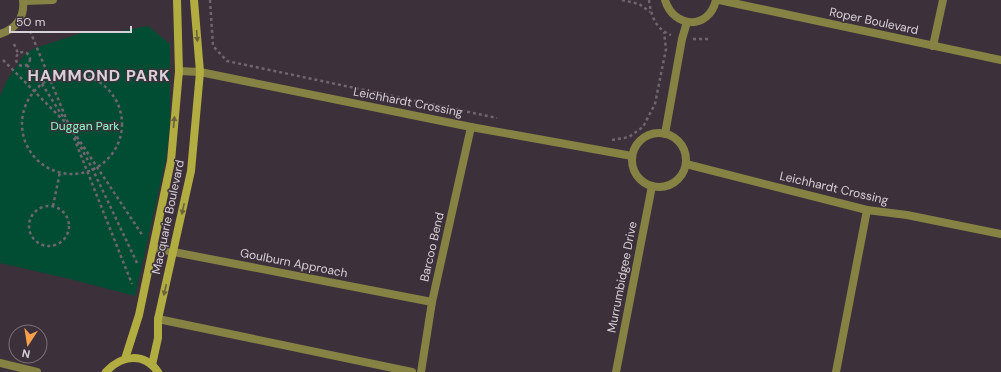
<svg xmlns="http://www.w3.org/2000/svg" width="1001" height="372" font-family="'DM Sans',sans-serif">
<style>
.green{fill:#014d33}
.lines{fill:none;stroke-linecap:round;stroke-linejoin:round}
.path{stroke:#706670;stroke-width:2.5;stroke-dasharray:3 3;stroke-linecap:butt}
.lane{stroke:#858243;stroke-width:8}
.street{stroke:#858243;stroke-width:8}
.secondary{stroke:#b2ad41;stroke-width:8}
.oneway{fill:#6b623d}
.labels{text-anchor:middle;stroke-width:3;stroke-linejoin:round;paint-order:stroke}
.street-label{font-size:12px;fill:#d8d1d8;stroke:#3c303b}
.park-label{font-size:12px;fill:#8cfdc9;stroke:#3c303b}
.district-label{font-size:16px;font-weight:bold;letter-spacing:1px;fill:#d8d1d8;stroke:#3c303b}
</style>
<rect width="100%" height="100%" fill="#3c303b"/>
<polygon class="green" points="148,26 170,44 170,122 166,159 135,296 70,279 0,263 0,96 7,80 25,54 35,48 82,33 122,31"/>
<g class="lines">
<g class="path">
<polyline points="210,0 213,46 227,61 497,118"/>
<polyline points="622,0 639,4 650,12"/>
<path d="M 649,0 C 651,15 655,29 671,35"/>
<polyline points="30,31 68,123"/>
<polyline points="693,39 709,39"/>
<polyline points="14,44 18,53"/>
<circle cx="23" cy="59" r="7"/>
<polyline points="3,60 69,126"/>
<polyline points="27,65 42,84 65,120"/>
<circle cx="72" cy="124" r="50"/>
<polyline points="74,138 132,284"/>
<polyline points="612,140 629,137 643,127 655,104 666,49 664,32"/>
<circle cx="49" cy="226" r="20"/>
<polyline points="53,206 60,172"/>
<polyline points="137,263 93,170 69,125 143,236"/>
</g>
<polyline class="lane" points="158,319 412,372"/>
<g class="street">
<path d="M 665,0 C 674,29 709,30 716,0"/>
<polyline points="719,0 1001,60"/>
<polyline points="24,1 53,0"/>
<path d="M 0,34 C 16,29 25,17 23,0"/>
<polyline points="933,46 943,0"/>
<polyline points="179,71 200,72 471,127 632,156"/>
<circle cx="659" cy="160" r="27"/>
<polyline points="665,134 682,39 687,22"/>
<polyline points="686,164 867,210 907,215 1001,234"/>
<polyline points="153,248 432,302"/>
<polyline points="0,363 37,372"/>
<polyline points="421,372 432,302 471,127"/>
<polyline points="616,372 652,186"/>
<polyline points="836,372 867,210"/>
</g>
<g class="secondary">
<polyline points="125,359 139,315 171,161 179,71 177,0"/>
<polyline points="152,365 158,338 158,319 191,171 200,72 194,0"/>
<path d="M 106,372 C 121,355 144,352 158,372"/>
</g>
</g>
<defs><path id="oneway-solid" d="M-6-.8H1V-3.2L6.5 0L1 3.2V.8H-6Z"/></defs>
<g class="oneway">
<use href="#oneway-solid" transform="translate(197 36) rotate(86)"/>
<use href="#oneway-solid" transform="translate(174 122) rotate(-85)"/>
<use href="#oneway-solid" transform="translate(183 209) rotate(102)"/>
<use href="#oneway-solid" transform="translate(165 290) rotate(103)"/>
</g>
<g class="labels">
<g class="street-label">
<text transform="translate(874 21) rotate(12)" y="4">Roper Boulevard</text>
<text transform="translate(408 102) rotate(11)" y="4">Leichhardt Crossing</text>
<text transform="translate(834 188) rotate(13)" y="4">Leichhardt Crossing</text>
<text transform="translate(168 217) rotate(-78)" y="4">Macquarie Boulevard</text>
<text transform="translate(432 247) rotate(-77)" y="4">Barcoo Bend</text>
<text transform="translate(294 263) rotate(11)" y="4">Goulburn Approach</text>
<text transform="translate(622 277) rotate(-79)" y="4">Murrumbidgee Drive</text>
</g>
<g class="park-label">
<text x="85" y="130">Duggan Park</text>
</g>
<g class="district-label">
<text x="99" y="81">HAMMOND PARK</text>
</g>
</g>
<g transform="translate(28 344) rotate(192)"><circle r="19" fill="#3c303b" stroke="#7a707a"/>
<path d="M0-3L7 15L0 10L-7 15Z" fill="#f8a14a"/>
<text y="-6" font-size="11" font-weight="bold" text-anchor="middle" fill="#d8d1d8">N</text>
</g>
<path d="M10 26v6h121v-6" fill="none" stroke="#d8d1d8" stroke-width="2"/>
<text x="16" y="26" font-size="12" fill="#d8d1d8" stroke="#3c303b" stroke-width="3" paint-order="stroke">50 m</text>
</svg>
